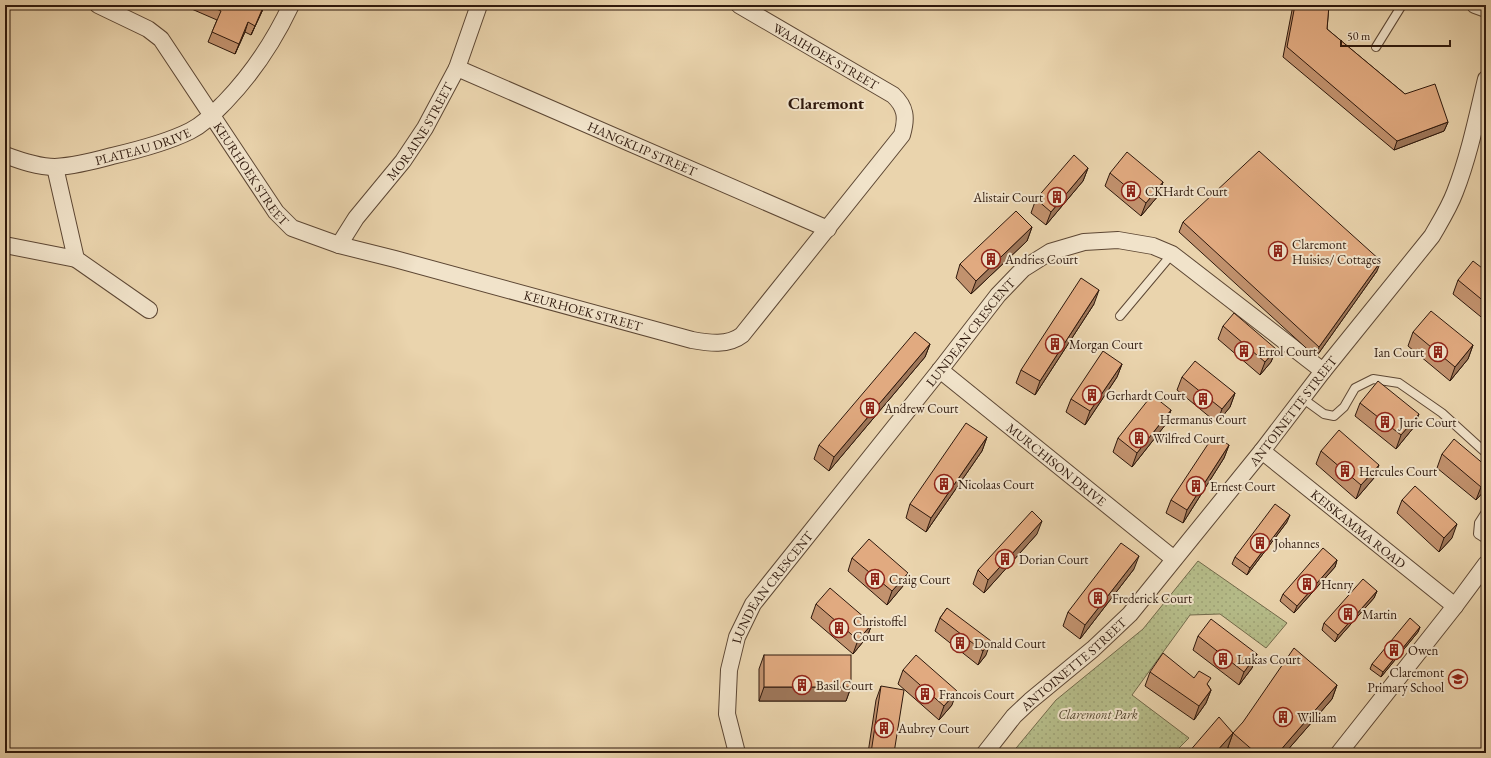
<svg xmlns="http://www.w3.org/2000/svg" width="1491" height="758" font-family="'EB Garamond',serif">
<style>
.grass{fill:url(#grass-dots);stroke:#726a4b}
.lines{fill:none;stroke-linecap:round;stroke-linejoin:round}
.lane-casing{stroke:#5d4734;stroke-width:10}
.street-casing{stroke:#5d4734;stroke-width:18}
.lane{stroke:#f1e3ca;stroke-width:8}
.street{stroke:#f1e3ca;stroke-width:16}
.wall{fill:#c2926e;stroke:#2e180c}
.shaded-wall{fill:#9e775a;stroke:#2e180c}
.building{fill:#e1aa80;stroke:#2e180c}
.labels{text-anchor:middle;stroke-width:4;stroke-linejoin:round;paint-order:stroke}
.street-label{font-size:13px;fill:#2e180c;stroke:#f1e3ca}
.poi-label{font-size:13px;fill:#2e180c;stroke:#f1e3ca;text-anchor:start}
.park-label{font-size:13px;font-style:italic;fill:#574a32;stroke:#f1e3ca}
.district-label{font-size:17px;font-weight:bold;fill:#2e180c;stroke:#f1e3ca}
</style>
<defs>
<pattern id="grass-dots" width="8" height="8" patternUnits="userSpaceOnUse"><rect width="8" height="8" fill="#b6bd8a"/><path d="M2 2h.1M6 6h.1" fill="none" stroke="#9da276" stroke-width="1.8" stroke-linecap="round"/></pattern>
</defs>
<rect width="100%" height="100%" fill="#ead4ad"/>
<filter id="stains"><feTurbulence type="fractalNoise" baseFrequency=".005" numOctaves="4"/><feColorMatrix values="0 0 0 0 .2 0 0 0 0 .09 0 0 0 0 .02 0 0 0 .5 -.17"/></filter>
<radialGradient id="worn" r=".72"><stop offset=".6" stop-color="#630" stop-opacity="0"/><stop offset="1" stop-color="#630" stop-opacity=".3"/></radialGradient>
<polygon class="grass" points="1198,561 1287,623 1266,648 1220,614 1190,615 1132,695 1189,738 1174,753 1012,753 1056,700 1143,629"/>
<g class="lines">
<defs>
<g id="lane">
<polyline points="1376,47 1402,5"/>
<polyline points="1120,316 1172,254"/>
<polyline points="1302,398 1324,414 1334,416 1344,407 1355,388 1373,379 1399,383 1442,413 1486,453"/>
<polyline points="1486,512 1479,523 1478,534 1486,539"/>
</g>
<g id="street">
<path id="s1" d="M 98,5 L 148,29 L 161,39 L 276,212 L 292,228 L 339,245 L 395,259 L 692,340 C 709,343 728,346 742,335 L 902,135 C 907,118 906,107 893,95 L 739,5"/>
<polyline points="1475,5 1486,9"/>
<path id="s2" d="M 457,68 L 828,229"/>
<path id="s3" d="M 5,155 C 21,161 38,167 55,167 C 74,166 94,161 112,156 C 138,150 166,143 190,131 C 204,124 214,113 225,102 C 253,73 274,41 291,5"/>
<polyline points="55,167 76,259 149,310"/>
<polyline points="5,245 76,259"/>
<path id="s4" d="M 339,245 L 356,218 L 403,161 L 425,128 L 457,68 L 479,5"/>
<path id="s5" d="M 940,370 L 1174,559"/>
<path id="s6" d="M 1262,451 L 1455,606"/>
<path id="s7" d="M 737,753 L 727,714 L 729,670 L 737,637 L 753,604 L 940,370 L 998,295 L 1023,269 L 1050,252 L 1084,242 L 1118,240 L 1153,246 L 1172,254 L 1323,371"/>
<path id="s8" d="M 985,753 L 1014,716 L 1030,701 L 1093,649 L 1130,614 L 1262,451 L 1323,371 L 1432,236 C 1440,222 1449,208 1455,192 C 1469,156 1477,117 1486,79"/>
<polyline points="1339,753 1455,606 1486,564"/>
</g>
</defs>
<use href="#lane" class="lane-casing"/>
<use href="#street" class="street-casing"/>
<use href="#lane" class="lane"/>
<use href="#street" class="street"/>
</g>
<g class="wall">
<polygon points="188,5 265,5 251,35 245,32 235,54 208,42 217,20 187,7"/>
<polygon points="1293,5 1329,5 1327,29 1405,94 1448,122 1444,131 1394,150 1283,57"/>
<polygon points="1088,168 1083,181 1046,225 1031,213 1036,199"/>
<polygon points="1110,173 1163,182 1158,196 1141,216 1105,186"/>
<polygon points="1183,222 1377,271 1316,357 1179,232"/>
<polygon points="1032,227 1027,241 971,294 956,278 960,264"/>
<polygon points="1486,271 1486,321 1453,294 1458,280"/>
<polygon points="1094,304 1035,395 1016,383 1021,370"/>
<polygon points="1223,326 1276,349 1271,362 1260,375 1218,339"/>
<polygon points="1413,332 1473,345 1468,359 1450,381 1408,346"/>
<polygon points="930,344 925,357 829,471 814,459 819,445"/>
<polygon points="1122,364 1117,377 1085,425 1066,412 1071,399"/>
<polygon points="1182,377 1235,393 1230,407 1217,423 1177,390"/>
<polygon points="1360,403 1414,427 1396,449 1355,416"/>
<polygon points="1171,410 1166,424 1132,467 1113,452 1118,438"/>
<polygon points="987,437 982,451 926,532 906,518 910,504"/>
<polygon points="1229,445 1224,458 1183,523 1166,513 1171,500"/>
<polygon points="1321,451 1374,478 1356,499 1316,464"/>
<polygon points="1442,454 1486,466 1486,489 1476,500 1437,468"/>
<polygon points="1402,500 1452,538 1439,552 1397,513"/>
<polygon points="1287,522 1247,575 1232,564 1235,557"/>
<polygon points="1037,534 984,593 973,584 978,570"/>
<polygon points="852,558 908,573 903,586 887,605 848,571"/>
<polygon points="1337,560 1335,567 1294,613 1280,601 1283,594"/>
<polygon points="1134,569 1080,639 1063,626 1068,612"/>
<polygon points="1377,591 1374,598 1335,642 1322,630 1324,623"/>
<polygon points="816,604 872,624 867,637 853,654 811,618"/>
<polygon points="947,608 986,655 978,665 935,631 940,618"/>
<polygon points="1420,627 1418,632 1381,677 1370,669 1372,664"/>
<polygon points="1198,636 1257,654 1252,668 1239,685 1193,650"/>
<polygon points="764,655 851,687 846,701 759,701 759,669"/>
<polygon points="903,670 952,705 939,720 898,684"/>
<polygon points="1150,672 1194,678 1208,685 1211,690 1206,703 1194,720 1145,686"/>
<polygon points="1337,685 1332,699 1285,753 1235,753 1228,747 1233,733"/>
<polygon points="881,686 894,753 868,753 876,700"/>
</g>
<g class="shaded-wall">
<polygon points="264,5 265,5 251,35 255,26"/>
<polygon points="248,22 245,32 235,54 239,44"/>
<polygon points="1448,122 1444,131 1394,150 1397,141"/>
<polygon points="1088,168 1083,181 1046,225 1051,212"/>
<polygon points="1163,182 1158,196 1141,216 1146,203"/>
<polygon points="1032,227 1027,241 971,294 976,281"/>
<polygon points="1381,261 1377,271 1316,357 1319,347"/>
<polygon points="1099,290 1094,304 1035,395 1040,381"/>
<polygon points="930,344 925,357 829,471 834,457"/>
<polygon points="1473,345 1468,359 1450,381 1455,367"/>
<polygon points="1276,349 1271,362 1260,375 1265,362"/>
<polygon points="1122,364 1117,377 1085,425 1090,411"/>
<polygon points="1235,393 1230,407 1217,423 1222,409"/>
<polygon points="1171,410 1166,424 1132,467 1137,453"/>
<polygon points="1419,414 1414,427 1396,449 1401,435"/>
<polygon points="987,437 982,451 926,532 931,518"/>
<polygon points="1229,445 1224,458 1183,523 1187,510"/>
<polygon points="1379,465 1374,478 1356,499 1361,485"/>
<polygon points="1486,481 1486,489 1476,500 1481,487"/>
<polygon points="1290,515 1287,522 1247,575 1250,568"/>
<polygon points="1042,521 1037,534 984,593 988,580"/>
<polygon points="1457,524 1452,538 1439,552 1444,538"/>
<polygon points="1139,556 1134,569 1080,639 1085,625"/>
<polygon points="1337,560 1335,567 1294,613 1297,606"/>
<polygon points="908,573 903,586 887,605 892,591"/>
<polygon points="1377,591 1374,598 1335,642 1338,635"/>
<polygon points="872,624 867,637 853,654 858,640"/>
<polygon points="1420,627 1418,632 1381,677 1383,672"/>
<polygon points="991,641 986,655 978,665 983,651"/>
<polygon points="1257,654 1252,668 1239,685 1244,672"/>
<polygon points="1337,685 1332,699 1285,753 1278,753"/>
<polygon points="764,687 851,687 846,701 759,701"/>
<polygon points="1211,690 1206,703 1194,720 1199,706"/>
<polygon points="957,691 952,705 939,720 944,706"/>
<polygon points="1233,733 1228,747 1222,753 1215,753"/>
</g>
<g class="building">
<polygon points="209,5 264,5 255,26 248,22 239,44 212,32 221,11"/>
<polygon points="1295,5 1329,5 1327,29 1405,94 1435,84 1448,122 1397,141 1287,47"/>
<polygon points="1259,151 1381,261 1319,347 1183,222"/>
<polygon points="1127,152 1163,182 1146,203 1110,173"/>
<polygon points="1074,155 1088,168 1051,212 1036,199"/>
<polygon points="1016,211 1032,227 976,281 960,264"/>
<polygon points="1473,261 1486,271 1486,303 1458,280"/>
<polygon points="1081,278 1099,290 1040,381 1021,370"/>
<polygon points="1431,311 1473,345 1455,367 1413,332"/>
<polygon points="1234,313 1276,349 1265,362 1223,326"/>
<polygon points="915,332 930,344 834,457 819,445"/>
<polygon points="1103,351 1122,364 1090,411 1071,399"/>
<polygon points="1195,361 1235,393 1222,409 1182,377"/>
<polygon points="1378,381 1419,414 1401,435 1360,403"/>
<polygon points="1152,395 1171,410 1137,453 1118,438"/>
<polygon points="966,423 987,437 931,518 910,504"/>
<polygon points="1339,430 1379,465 1361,485 1321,451"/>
<polygon points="1214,435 1229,445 1187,510 1171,500"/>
<polygon points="1454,439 1486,466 1486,481 1481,487 1442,454"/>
<polygon points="1415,486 1457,524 1444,538 1402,500"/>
<polygon points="1275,504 1290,515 1250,568 1235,557"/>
<polygon points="1032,511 1042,521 988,580 978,570"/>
<polygon points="869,539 908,573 892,591 852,558"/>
<polygon points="1121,543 1139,556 1085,625 1068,612"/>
<polygon points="1323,548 1337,560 1297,606 1283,594"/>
<polygon points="1363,579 1377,591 1338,635 1324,623"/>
<polygon points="830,588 872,624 858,640 816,604"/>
<polygon points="947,608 991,641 983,651 940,618"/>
<polygon points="1410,618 1420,627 1383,672 1372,664"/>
<polygon points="1211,619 1257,654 1244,672 1198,636"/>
<polygon points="1294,648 1337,685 1278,753 1256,753 1233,733 1215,753 1188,753 1219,717 1233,733 1243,722"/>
<polygon points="1163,653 1194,678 1199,671 1211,678 1207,684 1211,690 1199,706 1150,672"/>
<rect x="764" y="655" width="87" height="32"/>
<polygon points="916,655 957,691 944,706 903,670"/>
<polygon points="881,686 904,690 894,753 871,753"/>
<polygon points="544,750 557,753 543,753"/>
</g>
<defs>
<symbol id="building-ring" viewBox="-11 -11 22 22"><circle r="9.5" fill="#f1e3ca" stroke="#8f2418" stroke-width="1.5"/><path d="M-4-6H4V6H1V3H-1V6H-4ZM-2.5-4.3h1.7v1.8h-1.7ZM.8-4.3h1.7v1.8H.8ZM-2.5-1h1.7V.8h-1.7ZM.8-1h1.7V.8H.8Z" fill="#8f2418"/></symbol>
<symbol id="school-ring" viewBox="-11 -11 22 22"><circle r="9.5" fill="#f1e3ca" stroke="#8f2418" stroke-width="1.5"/><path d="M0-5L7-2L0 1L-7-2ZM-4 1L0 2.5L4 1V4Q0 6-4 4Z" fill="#8f2418"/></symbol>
</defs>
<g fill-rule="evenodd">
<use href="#building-ring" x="1120" y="180" width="22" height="22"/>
<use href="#building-ring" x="1046" y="186" width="22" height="22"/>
<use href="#building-ring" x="1267" y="240" width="22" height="22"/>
<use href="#building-ring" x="980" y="248" width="22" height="22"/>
<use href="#building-ring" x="1044" y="333" width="22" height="22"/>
<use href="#building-ring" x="1233" y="340" width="22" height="22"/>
<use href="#building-ring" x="1427" y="341" width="22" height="22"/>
<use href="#building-ring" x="1081" y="384" width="22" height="22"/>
<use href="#building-ring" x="1192" y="388" width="22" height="22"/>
<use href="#building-ring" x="859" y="397" width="22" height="22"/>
<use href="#building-ring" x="1374" y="411" width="22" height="22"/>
<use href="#building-ring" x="1128" y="427" width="22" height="22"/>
<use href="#building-ring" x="1334" y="460" width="22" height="22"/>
<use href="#building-ring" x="933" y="473" width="22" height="22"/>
<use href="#building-ring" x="1185" y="475" width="22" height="22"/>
<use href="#building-ring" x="1249" y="532" width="22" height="22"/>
<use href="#building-ring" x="994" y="548" width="22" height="22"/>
<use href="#building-ring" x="864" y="568" width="22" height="22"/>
<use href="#building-ring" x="1296" y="573" width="22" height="22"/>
<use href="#building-ring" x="1087" y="587" width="22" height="22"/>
<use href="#building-ring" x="1337" y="603" width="22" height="22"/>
<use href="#building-ring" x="828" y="617" width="22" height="22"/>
<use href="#building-ring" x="949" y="632" width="22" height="22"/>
<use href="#building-ring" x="1383" y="639" width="22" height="22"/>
<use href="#building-ring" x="1212" y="648" width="22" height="22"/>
<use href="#school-ring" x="1447" y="668" width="22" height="22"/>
<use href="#building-ring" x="791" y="674" width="22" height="22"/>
<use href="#building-ring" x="914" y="683" width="22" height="22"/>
<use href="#building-ring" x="1272" y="706" width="22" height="22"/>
<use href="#building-ring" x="873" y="717" width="22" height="22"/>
</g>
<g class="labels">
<g class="street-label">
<text transform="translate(826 56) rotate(30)" y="5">WAAIHOEK STREET</text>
<text dy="5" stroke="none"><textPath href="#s4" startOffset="140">MORAINE STREET</textPath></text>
<text dy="5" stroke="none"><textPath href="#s3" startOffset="142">PLATEAU DRIVE</textPath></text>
<text dy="5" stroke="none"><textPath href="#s2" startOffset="202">HANGKLIP STREET</textPath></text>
<text dy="5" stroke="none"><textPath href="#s1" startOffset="234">KEURHOEK STREET</textPath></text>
<text dy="5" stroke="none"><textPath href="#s1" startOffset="605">KEURHOEK STREET</textPath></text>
<text dy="5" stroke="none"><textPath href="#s7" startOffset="503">LUNDEAN CRESCENT</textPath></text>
<text dy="5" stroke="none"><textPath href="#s8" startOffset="462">ANTOINETTE STREET</textPath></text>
<text dy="5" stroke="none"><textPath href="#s5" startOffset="150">MURCHISON DRIVE</textPath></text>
<text dy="5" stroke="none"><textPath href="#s6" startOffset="124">KEISKAMMA ROAD</textPath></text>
<text dy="5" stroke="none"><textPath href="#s7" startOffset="179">LUNDEAN CRESCENT</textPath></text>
<text dy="5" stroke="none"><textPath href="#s8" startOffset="126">ANTOINETTE STREET</textPath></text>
</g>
<g class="poi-label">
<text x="1145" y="196">CKHardt Court</text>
<text x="1043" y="202" text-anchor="end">Alistair Court</text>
<text x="1292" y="249">Claremont<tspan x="1292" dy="15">Huisies/ Cottages</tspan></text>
<text x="1005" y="264">Andries Court</text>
<text x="1069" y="349">Morgan Court</text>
<text x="1258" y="356">Errol Court</text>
<text x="1424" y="357" text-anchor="end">Ian Court</text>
<text x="1106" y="400">Gerhardt Court</text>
<text x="884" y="413">Andrew Court</text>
<text x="1203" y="424" text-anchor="middle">Hermanus Court</text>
<text x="1399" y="427">Jurie Court</text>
<text x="1153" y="443">Wilfred Court</text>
<text x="1359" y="476">Hercules Court</text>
<text x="958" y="489">Nicolaas Court</text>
<text x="1210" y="491">Ernest Court</text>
<text x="1274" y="548">Johannes</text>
<text x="1019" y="564">Dorian Court</text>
<text x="889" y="584">Craig Court</text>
<text x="1321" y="589">Henry</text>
<text x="1112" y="603">Frederick Court</text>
<text x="1362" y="619">Martin</text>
<text x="853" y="626">Christoffel<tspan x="853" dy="15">Court</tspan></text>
<text x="974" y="648">Donald Court</text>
<text x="1408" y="655">Owen</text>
<text x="1237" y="664">Lukas Court</text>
<text x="1444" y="677" text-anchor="end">Claremont<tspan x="1444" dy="15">Primary School</tspan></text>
<text x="816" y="690">Basil Court</text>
<text x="939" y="699">Francois Court</text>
<text x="1297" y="722">William</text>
<text x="898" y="733">Aubrey Court</text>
</g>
<g class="park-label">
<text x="1098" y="719">Claremont Park</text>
</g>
<g class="district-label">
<text x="826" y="109">Claremont</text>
</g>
</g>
<rect width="1491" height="758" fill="none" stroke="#ead4ad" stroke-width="20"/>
<rect x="6" y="6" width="1479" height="746" fill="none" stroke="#2e180c" stroke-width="2"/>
<rect x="10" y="10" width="1471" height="738" fill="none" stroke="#2e180c"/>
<path d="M1341 40v6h109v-6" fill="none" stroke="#2e180c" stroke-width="2"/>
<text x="1347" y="40" font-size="12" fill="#2e180c" stroke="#f1e3ca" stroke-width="3" paint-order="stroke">50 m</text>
<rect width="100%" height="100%" filter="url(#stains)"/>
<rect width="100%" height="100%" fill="url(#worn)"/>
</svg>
